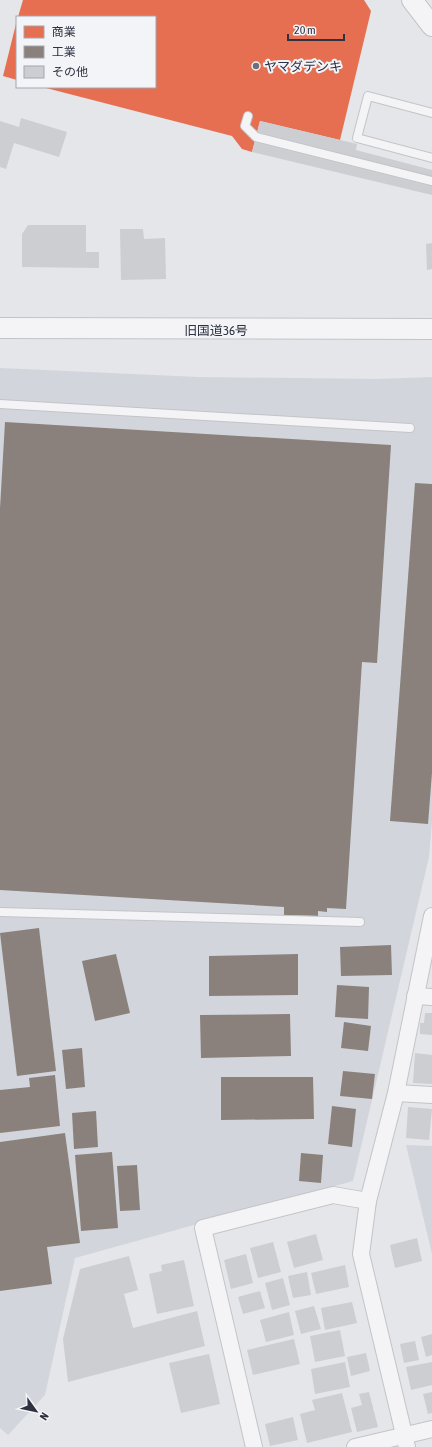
<svg xmlns="http://www.w3.org/2000/svg" width="432" height="1447" font-family="'Asap Condensed','Noto Sans JP',sans-serif">
<style>
.built{fill:#d3d5dc}
.shops{fill:#e76f51}
.industry{fill:#8a817c}
.building{fill:#cdced1}
.lines{fill:none;stroke-linecap:round;stroke-linejoin:round}
.service-casing{stroke:#c3c4c7;stroke-width:10}
.minor-casing{stroke:#c3c4c7;stroke-width:18}
.tertiary-casing{stroke:#c3c4c7;stroke-width:22}
.service{stroke:#f4f4f6;stroke-width:8}
.minor{stroke:#f4f4f6;stroke-width:16}
.tertiary{stroke:#f4f4f6;stroke-width:20}
.poi-dot{fill:#6d707b;stroke:#f3f4f7;stroke-width:1.5}
.labels{text-anchor:middle;stroke-width:4;stroke-linejoin:round;paint-order:stroke}
.poi-label{font-size:13px;fill:#2d3140;stroke:#f3f4f7;text-anchor:start}
.street-label{font-size:13px;fill:#2d3140;stroke:#f3f4f7}
</style>
<rect width="100%" height="100%" fill="#e4e6e9"/>
<g class="built">
<polygon points="0,368 199,377 377,379 432,377 432,821 429,857 353,1181 75,1258 45,1395 8,1435 0,1428"/>
<polygon points="406,1145 432,1146 432,1254"/>
</g>
<g class="shops">
<polygon points="23,0 364,0 371,11 340,140 260,121 252,152 242,149 232,136 46,88 155,87 155,17 18,17"/>
<polygon points="16,24 17,24 17,80 3,76"/>
</g>
<g class="industry">
<polygon points="5,422 391,445 377,663 362,662 346,909 327,908 327,912 318,911 318,916 284,915 284,907 0,890 0,508"/>
<polygon points="415,483 432,484 432,773 428,824 390,821"/>
<polygon points="39,928 56,1071 17,1076 0,933"/>
<polygon points="391,945 392,975 341,976 340,947"/>
<polygon points="116,954 130,1013 95,1021 82,961"/>
<polygon points="298,954 298,995 209,996 209,956"/>
<polygon points="337,985 369,987 368,1019 335,1017"/>
<polygon points="290,1014 291,1056 201,1058 200,1015"/>
<polygon points="344,1022 371,1026 368,1051 341,1048"/>
<polygon points="82,1048 85,1087 66,1089 62,1050"/>
<polygon points="343,1071 375,1074 372,1099 340,1096"/>
<polygon points="55,1075 60,1126 0,1133 0,1090 30,1087 29,1078"/>
<polygon points="221,1077 313,1077 314,1119 221,1120"/>
<polygon points="332,1106 356,1109 352,1147 328,1144"/>
<polygon points="96,1111 98,1147 74,1149 72,1113"/>
<polygon points="65,1133 80,1243 47,1247 52,1284 0,1291 0,1142"/>
<polygon points="112,1152 118,1228 81,1231 75,1155"/>
<polygon points="301,1153 323,1155 321,1183 299,1181"/>
<polygon points="137,1165 140,1210 120,1211 117,1166"/>
</g>
<g class="building">
<polygon points="21,118 67,132 59,157 14,143 6,169 0,167 0,121 19,127"/>
<polygon points="260,121 357,144 356,150 432,170 432,195 252,152"/>
<polygon points="28,225 86,225 86,252 99,252 99,268 22,267 22,234"/>
<polygon points="120,229 143,229 144,239 165,238 166,279 121,280"/>
<polygon points="432,243 432,269 427,270 426,244"/>
<polygon points="425,1013 432,1013 432,1035 420,1034 420,1023 424,1023"/>
<polygon points="415,1053 432,1055 432,1084 413,1083"/>
<polygon points="408,1107 432,1109 429,1140 406,1138"/>
<polygon points="316,1234 323,1260 294,1268 287,1242"/>
<polygon points="417,1238 422,1261 395,1268 390,1245"/>
<polygon points="273,1242 281,1272 258,1278 250,1248"/>
<polygon points="246,1254 253,1283 231,1289 224,1260"/>
<polygon points="129,1256 138,1290 124,1294 133,1328 197,1311 205,1346 68,1382 63,1339 80,1269"/>
<polygon points="184,1260 194,1306 157,1314 149,1274 162,1271 161,1265"/>
<polygon points="345,1265 349,1287 316,1294 311,1273"/>
<polygon points="307,1272 311,1295 293,1298 288,1276"/>
<polygon points="283,1278 290,1305 272,1310 265,1283"/>
<polygon points="260,1291 265,1308 243,1314 238,1297"/>
<polygon points="352,1302 357,1323 325,1330 321,1308"/>
<polygon points="314,1306 321,1329 301,1334 295,1311"/>
<polygon points="289,1312 294,1335 266,1342 260,1320"/>
<polygon points="340,1330 345,1356 315,1362 310,1336"/>
<polygon points="432,1334 432,1355 426,1357 421,1337"/>
<polygon points="294,1339 300,1364 253,1375 247,1350"/>
<polygon points="415,1341 419,1360 404,1363 400,1344"/>
<polygon points="366,1353 370,1371 351,1376 347,1357"/>
<polygon points="209,1354 220,1404 181,1413 169,1363"/>
<polygon points="345,1362 350,1387 315,1394 311,1369"/>
<polygon points="432,1362 432,1385 411,1390 406,1367"/>
<polygon points="369,1392 378,1427 357,1432 351,1408 362,1405 359,1394"/>
<polygon points="432,1392 432,1413 428,1414 423,1394"/>
<polygon points="342,1393 352,1432 307,1443 300,1414 315,1410 312,1400"/>
<polygon points="293,1417 298,1440 270,1446 265,1424"/>
</g>
<g class="lines">
<defs>
<g id="service">
<polyline points="432,113 368,96 357,138 432,158"/>
<polyline points="248,116 245,126 256,137 432,181"/>
<polyline points="0,404 410,428"/>
<polyline points="0,912 360,922"/>
</g>
<g id="minor">
<polyline points="415,996 432,997"/>
<polyline points="396,1093 432,1095"/>
<polyline points="254,1447 203,1228 333,1195 368,1201"/>
<polyline points="355,1447 432,1429"/>
<polyline points="407,1447 361,1254 368,1201 396,1093 432,916"/>
</g>
<g id="tertiary">
<polyline points="412,0 432,26"/>
<polyline points="0,328 432,329"/>
</g>
</defs>
<use href="#service" class="service-casing"/>
<use href="#minor" class="minor-casing"/>
<use href="#tertiary" class="tertiary-casing"/>
<use href="#service" class="service"/>
<use href="#minor" class="minor"/>
<use href="#tertiary" class="tertiary"/>
</g>
<circle class="poi-dot" cx="256" cy="66" r="4"/>
<g class="labels">
<g class="poi-label">
<text x="264" y="71">ヤマダデンキ</text>
</g>
<g class="street-label">
<text x="216" y="335">旧国道36号</text>
</g>
</g>
<rect x="16" y="16" width="140" height="72" fill="#f3f4f7" stroke="#a4a6ae"/>
<rect x="24" y="26" width="20" height="12" fill="#e76f51" stroke="#a4a6ae"/>
<text x="52" y="36" font-size="12" fill="#2d3140">商業</text>
<rect x="24" y="46" width="20" height="12" fill="#8a817c" stroke="#a4a6ae"/>
<text x="52" y="56" font-size="12" fill="#2d3140">工業</text>
<rect x="24" y="66" width="20" height="12" fill="#cdced1" stroke="#a4a6ae"/>
<text x="52" y="76" font-size="12" fill="#2d3140">その他</text>
<g transform="translate(36 1411) rotate(123)" stroke="#f3f4f7" stroke-width="3" paint-order="stroke">
<path d="M0-3L7 15L0 10L-7 15Z" fill="#2d3140"/>
<text y="-6" font-size="11" font-weight="bold" text-anchor="middle" fill="#2d3140">N</text>
</g>
<path d="M288 34v6h56v-6" fill="none" stroke="#2d3140" stroke-width="2"/>
<text x="294" y="34" font-size="12" fill="#2d3140" stroke="#f3f4f7" stroke-width="3" paint-order="stroke">20 m</text>
</svg>
